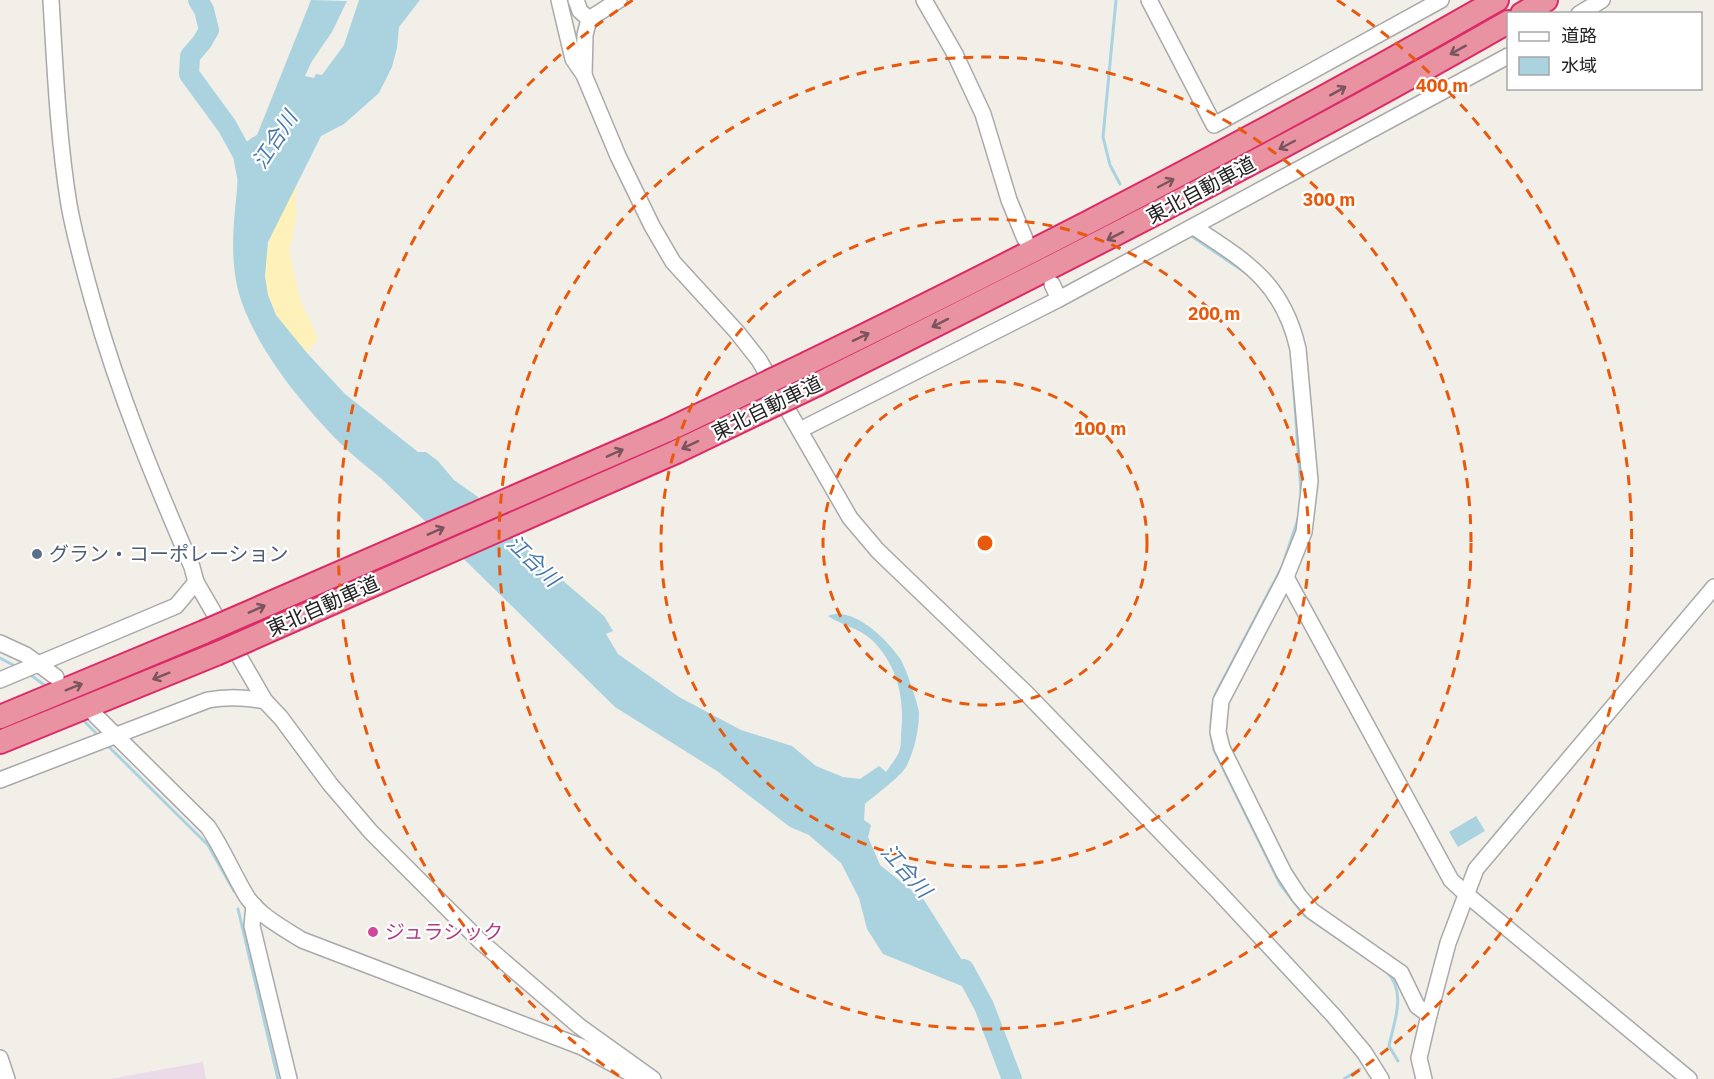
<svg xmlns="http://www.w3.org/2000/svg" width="1714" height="1079" font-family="'IBM Plex Sans','Noto Sans JP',sans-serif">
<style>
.industrial{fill:#ebdbe8}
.sand{fill:#fff1ba}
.water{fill:#aad3df}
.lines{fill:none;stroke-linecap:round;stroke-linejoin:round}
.stream{stroke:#aad3df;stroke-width:3}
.river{stroke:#aad3df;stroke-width:20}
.minor-casing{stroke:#a9a9a9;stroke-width:18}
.highway-casing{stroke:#dc2a67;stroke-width:26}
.minor{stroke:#fff;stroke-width:15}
.highway{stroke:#e892a2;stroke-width:22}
.highway-bridge-casing{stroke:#dc2a67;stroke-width:26;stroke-linecap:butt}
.highway-bridge{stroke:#e892a2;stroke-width:22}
.oneway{stroke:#7b545c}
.ring{fill:none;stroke:#e8590c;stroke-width:3;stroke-dasharray:10 8}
.service-dot{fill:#5c6f8a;stroke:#fff;stroke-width:2}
.hotel-dot{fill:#d1479c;stroke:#fff;stroke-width:2}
.labels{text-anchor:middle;stroke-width:4.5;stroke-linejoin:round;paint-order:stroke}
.street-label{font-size:20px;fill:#222;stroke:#fff}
.service-label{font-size:20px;fill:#4e5e75;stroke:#fff;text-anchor:start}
.hotel-label{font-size:20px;fill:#b23c85;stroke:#fff;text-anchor:start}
.water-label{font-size:21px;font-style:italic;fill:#4a7aab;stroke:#fff}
.centre{fill:#e8590c;stroke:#fff;stroke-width:3}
.ring-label{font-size:18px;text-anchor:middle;font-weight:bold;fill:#e8590c;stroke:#fff;stroke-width:4.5;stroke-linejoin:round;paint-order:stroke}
</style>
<rect width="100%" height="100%" fill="#f2efe9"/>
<polygon class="industrial" points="203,1062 206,1079 110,1079"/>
<path class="sand" d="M 296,182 L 296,219 L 289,251 L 300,300 L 318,338 L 307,353 C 297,341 282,328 275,313 C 251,262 274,228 296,182 Z"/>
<g class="water">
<path d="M 311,0 L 347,1 L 332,32 L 312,61 L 305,76 L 314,78 L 316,74 L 322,75 L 344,45 L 359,0 L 420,0 L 399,27 L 397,48 L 392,67 L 379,93 L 344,124 L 321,136 L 268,242 L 265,276 L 268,295 L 276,315 L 307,353 L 345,394 L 418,452 L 426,452 L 438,461 L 454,480 L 478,497 L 526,549 L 604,616 L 613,631 L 606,634 L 618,654 L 679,697 L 741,730 L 792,746 L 816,766 L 843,777 L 860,779 L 879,766 L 886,772 C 890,766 896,759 899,752 C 901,747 901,740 901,734 C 905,699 898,666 872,640 C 859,628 843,626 828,616 C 853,606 885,638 899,657 C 904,662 919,706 919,713 C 919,730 914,752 906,767 C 898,779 876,794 865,804 L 864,820 L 871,825 L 868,837 L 880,865 L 924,900 L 984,995 L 883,954 L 867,929 L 859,898 L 841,863 L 809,835 L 790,827 L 717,771 L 615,707 L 383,480 C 369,468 354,457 341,444 C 303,405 261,355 242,303 C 229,267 233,227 237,190 C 239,168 233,146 257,135 Z"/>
<polygon points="1476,816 1485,831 1458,847 1449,832"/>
</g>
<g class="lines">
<g class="stream">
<polyline points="1116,0 1103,137 1110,165 1120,184"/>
<polyline points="1190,235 1246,273"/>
<polyline points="1293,379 1301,492"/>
<path d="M 1299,516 L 1282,567 L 1215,695 C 1211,714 1209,731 1214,750 L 1280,884 L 1304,915 L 1352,948"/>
<polyline points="0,658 17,667"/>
<polyline points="28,673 47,687"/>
<polyline points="84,721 100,737"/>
<polyline points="106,744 208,845 234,891"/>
<polyline points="238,909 278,1079"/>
<path d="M 1387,972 C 1407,993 1394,1021 1389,1046 L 1398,1061"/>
<polyline points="1344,1079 1360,1069"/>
</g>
<g class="river">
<polyline points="198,0 204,10 209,30 202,42 190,56 189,74 227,126 243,155 247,176"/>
<polyline points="964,969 984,1006 1012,1079"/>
</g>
<defs>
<g id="minor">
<path d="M 51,0 C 55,68 58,137 69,205 C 75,238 84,270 93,302 C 119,395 154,479 192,567 L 196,582 L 265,701 L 281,718 L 330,784 L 371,832 L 480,941 L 579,1026 L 653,1079"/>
<polyline points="559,0 573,59 584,75 618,156 652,226 673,262 737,332 759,360 850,518 878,551 1027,694 1216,889 1333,1015 1364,1052 1381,1079"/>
<polyline points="576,0 580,11 589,19 585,35 584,75"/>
<polyline points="924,0 955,54 983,114 1009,200 1025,239"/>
<polyline points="1149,0 1214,125 1441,0"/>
<polyline points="1579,14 1602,0"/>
<polyline points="589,19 619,0"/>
<path d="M 1194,227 C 1247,262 1283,283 1298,349 L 1310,481 L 1304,532 L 1286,577 L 1221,701 L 1218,732 L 1222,748 L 1284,873 L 1299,896 L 1312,911 L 1401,973 L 1417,1006 L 1429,1015"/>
<polyline points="1052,284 1059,299"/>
<polyline points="800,430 1059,299 1508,56"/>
<polyline points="1286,577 1451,880 1466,894 1689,1079"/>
<polyline points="0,643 26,655 56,677"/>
<polyline points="0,680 176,606 196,582"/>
<path d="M 95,715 L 208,827 C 223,849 233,874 247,897 C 260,916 283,928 302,940 L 582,1047 L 635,1076"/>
<path d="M 0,780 L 208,700 C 228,696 245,697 265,701"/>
<polyline points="254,905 252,926 289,1079"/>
<polyline points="0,1058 7,1079"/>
<polyline points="1424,1079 1419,1058 1429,1015 1448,943 1476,869 1714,587"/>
</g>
<g id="highway">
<polyline points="1522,14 1546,0"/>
<path d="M 808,363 C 1042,249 1272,129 1497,0"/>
<path d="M 818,384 C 1051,268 1283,151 1508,22"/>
<polyline points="0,717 204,632"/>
<polyline points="0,742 216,654"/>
</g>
</defs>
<use href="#minor" class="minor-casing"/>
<use href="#highway" class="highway-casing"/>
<use href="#minor" class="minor"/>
<use href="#highway" class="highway"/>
<defs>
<g id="highway-bridge">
<polyline points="204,632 666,431 808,363"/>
<polyline points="216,654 676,452 818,384"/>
</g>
</defs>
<use href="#highway-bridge" class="highway-bridge-casing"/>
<use href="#highway-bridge" class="highway-bridge"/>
</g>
<defs><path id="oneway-shaft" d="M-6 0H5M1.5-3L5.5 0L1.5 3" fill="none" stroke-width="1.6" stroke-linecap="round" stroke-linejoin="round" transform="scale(1.5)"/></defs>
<g class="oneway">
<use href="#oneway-shaft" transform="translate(1458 50) rotate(151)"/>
<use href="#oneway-shaft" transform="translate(1338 91) rotate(-29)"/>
<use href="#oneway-shaft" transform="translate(1287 145) rotate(152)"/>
<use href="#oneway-shaft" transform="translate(1166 183) rotate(-28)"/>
<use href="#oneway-shaft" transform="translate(1115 236) rotate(153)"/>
<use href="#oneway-shaft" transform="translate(940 323) rotate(153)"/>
<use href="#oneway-shaft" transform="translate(861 337) rotate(-26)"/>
<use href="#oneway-shaft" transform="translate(690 445) rotate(155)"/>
<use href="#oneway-shaft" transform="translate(615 453) rotate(-24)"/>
<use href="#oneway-shaft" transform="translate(436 531) rotate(-24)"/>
<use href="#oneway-shaft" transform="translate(257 609) rotate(-24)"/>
<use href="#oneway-shaft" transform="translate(161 676) rotate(158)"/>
<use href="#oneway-shaft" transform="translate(74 687) rotate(-22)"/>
</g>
<g class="ring">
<circle cx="985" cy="543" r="162"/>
<circle cx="985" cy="543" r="324"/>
<circle cx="985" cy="543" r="486"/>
<path d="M619 1076A647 647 0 0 1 633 0M1337 0A647 647 0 0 1 1351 1076"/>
</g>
<circle class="service-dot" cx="37" cy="554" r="6"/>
<circle class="hotel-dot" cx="373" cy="932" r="6"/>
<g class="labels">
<g class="street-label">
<text transform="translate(1201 190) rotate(-28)" y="7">東北自動車道</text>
<text transform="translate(767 408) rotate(-26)" y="7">東北自動車道</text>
<text transform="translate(323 606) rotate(-24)" y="7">東北自動車道</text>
</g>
<g class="service-label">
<text x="49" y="561">グラン・コーポレーション</text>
</g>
<g class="hotel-label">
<text x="385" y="939">ジュラシック</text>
</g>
<g class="water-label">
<text transform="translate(275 140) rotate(-57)" y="7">江合川</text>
<text transform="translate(533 561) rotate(44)" y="7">江合川</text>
<text transform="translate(906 871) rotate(48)" y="7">江合川</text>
</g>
</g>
<circle cx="985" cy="543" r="9" class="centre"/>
<g class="ring-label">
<text x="1442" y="92">400 m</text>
<text x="1329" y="206">300 m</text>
<text x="1214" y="320">200 m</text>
<text x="1100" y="435">100 m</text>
</g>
<rect x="1507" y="12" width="195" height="78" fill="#ffffff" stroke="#a7a7a7" stroke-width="1.5"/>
<rect x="1519" y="32" width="30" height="9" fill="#ffffff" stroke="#a7a7a7" stroke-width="1.5"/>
<text x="1561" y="42" font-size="18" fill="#222222">道路</text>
<rect x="1519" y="57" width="30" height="18" fill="#aad3df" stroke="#a7a7a7" stroke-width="1.5"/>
<text x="1561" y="72" font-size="18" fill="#222222">水域</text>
</svg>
